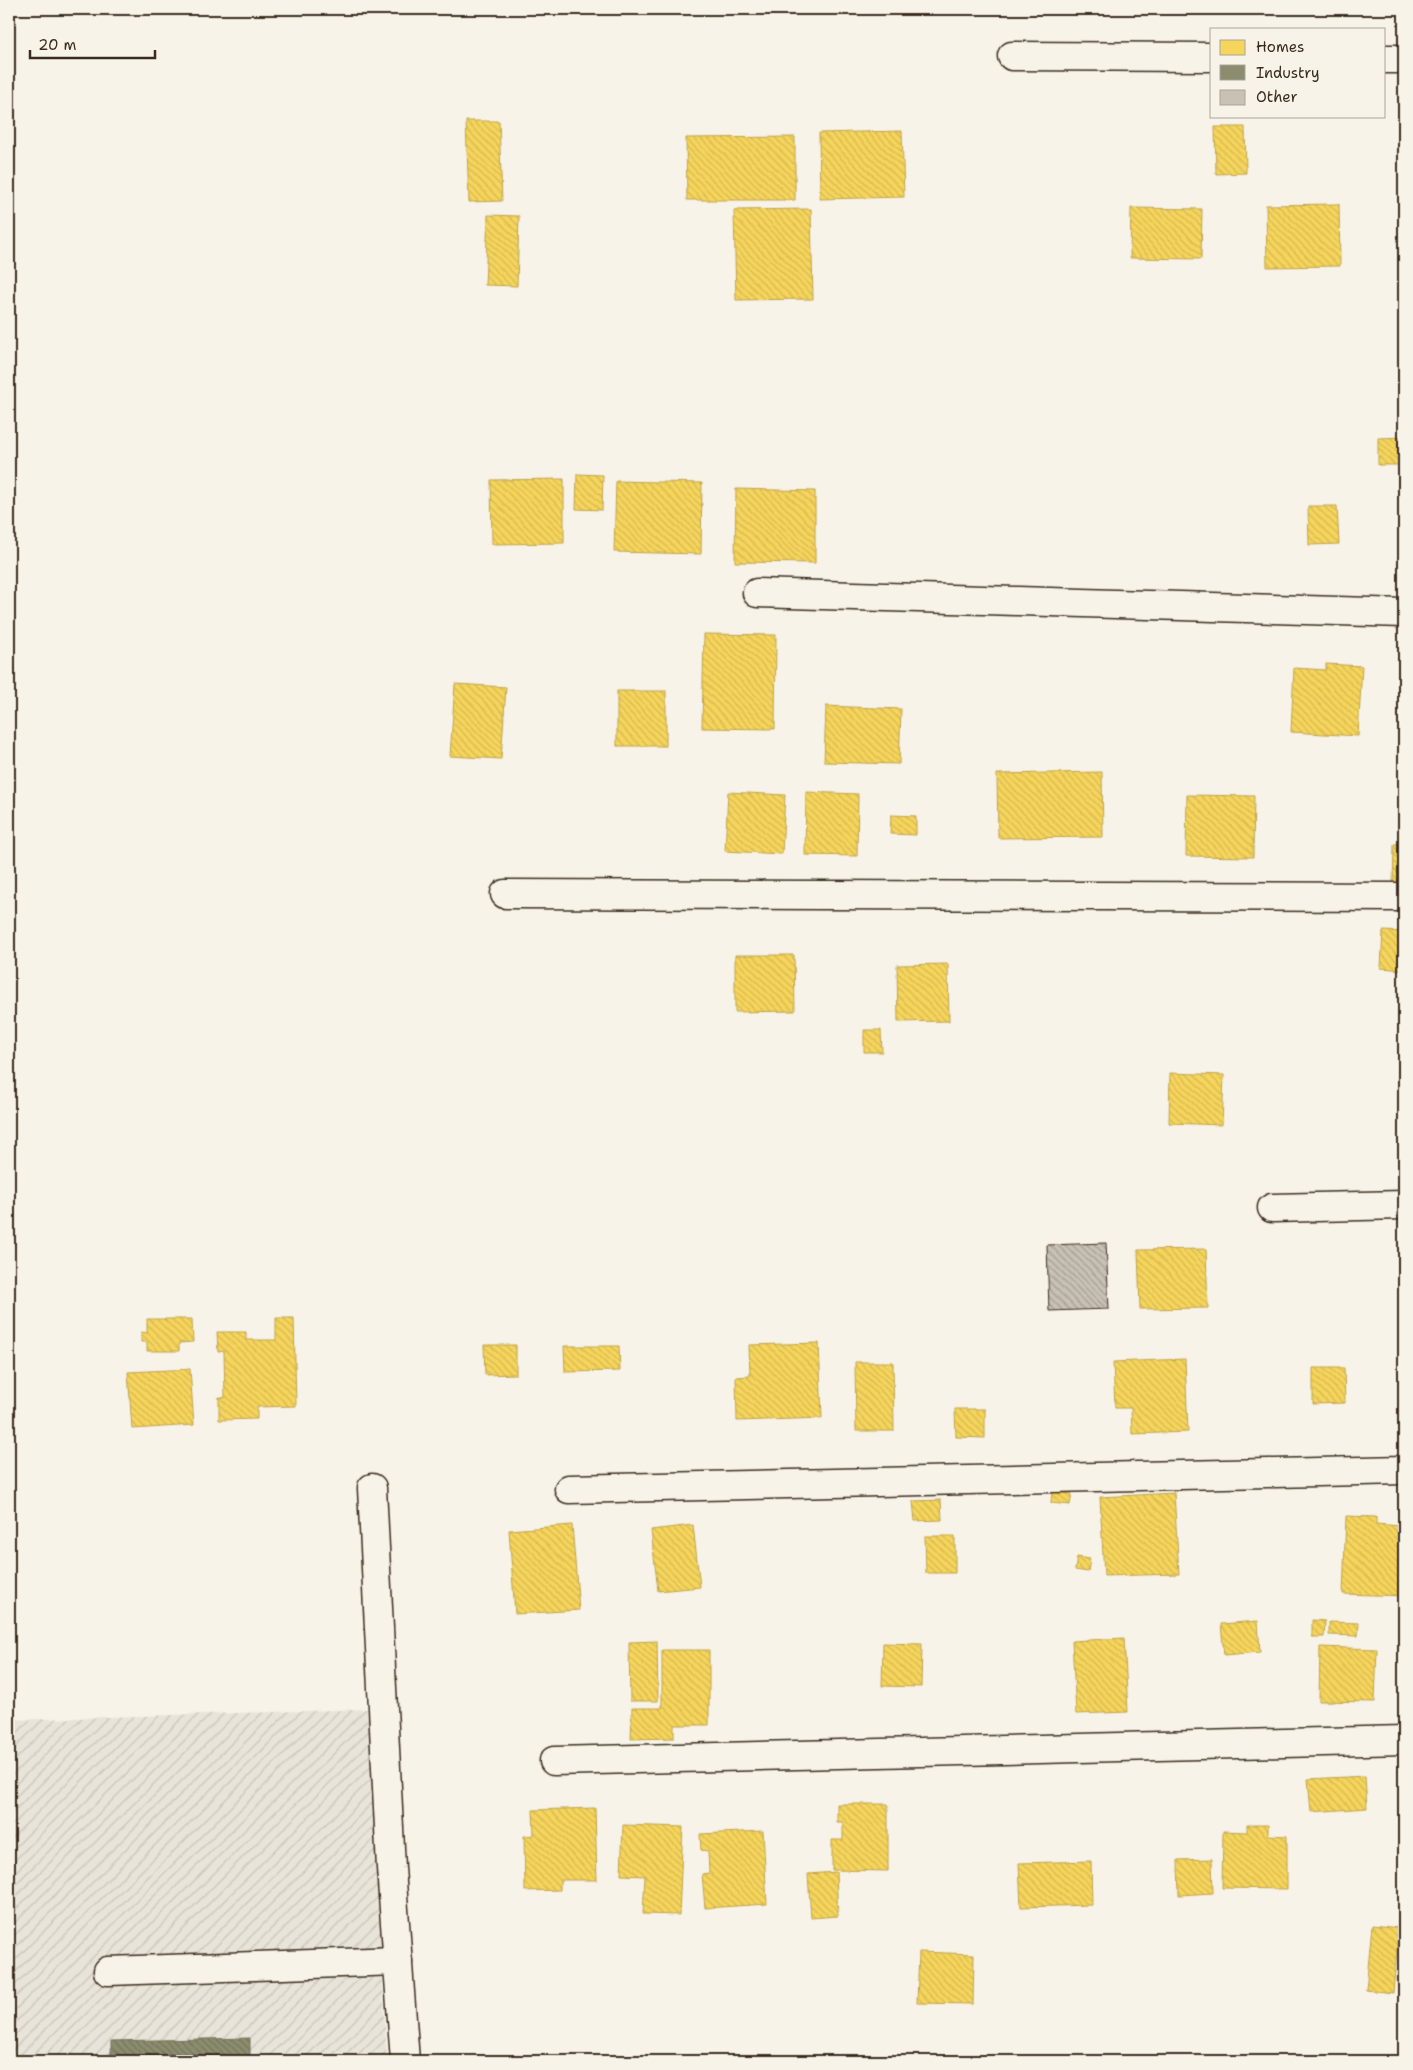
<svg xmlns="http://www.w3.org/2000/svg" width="1413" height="2070" font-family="'Shantell Sans',sans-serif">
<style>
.industrial{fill:url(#industrial-furrows)}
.homes{fill:url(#homes-back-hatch);stroke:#bea249}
.industry{fill:url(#industry-back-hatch);stroke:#746f56}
.building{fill:url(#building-back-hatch);stroke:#3b2a1e}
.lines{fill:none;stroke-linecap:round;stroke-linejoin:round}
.minor-casing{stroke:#3b2a1e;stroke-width:31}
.minor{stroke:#f7f3e8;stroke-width:28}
</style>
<defs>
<pattern id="industrial-furrows" width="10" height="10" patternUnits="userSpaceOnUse" patternTransform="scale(1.25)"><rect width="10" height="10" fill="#e9e4d9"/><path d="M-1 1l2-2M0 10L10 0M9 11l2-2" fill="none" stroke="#c9c4ba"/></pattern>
<pattern id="homes-back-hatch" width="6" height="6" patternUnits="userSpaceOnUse" patternTransform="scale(1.25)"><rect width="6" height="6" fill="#f6d55c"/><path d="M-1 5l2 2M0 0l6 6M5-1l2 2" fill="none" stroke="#d4b750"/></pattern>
<pattern id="industry-back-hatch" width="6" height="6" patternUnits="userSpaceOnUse" patternTransform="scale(1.25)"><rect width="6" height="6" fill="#8c8c6e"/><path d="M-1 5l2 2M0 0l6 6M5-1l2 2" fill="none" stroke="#74735a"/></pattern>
<pattern id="building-back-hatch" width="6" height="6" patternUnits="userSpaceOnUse" patternTransform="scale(1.25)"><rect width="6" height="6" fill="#c8c1b6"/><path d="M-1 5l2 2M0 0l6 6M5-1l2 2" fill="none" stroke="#a49d93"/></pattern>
</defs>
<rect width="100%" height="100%" fill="#f7f3e8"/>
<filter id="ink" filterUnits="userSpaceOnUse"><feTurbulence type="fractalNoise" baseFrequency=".02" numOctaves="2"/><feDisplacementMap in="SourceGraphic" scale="10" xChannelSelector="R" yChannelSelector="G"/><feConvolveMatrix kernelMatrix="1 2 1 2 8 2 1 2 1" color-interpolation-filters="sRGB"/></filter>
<g filter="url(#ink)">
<polygon class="industrial" points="368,1709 387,2061 9,2061 9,1720"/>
<g class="homes">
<polygon points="466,121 499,121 502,201 469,202"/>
<polygon points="1215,127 1245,127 1246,173 1216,174"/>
<polygon points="902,131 904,197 820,199 819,133"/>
<polygon points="795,137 795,200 687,200 686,138"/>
<polygon points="1339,204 1340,266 1267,267 1266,205"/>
<polygon points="1131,208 1202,209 1201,259 1130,258"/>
<polygon points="811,209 813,299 736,300 734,210"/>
<polygon points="488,215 519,216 517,286 485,285"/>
<polygon points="1404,437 1404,465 1378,465 1378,438"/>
<polygon points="577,474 603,475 602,510 576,509"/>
<polygon points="564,479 564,543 492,544 491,480"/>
<polygon points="616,481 702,483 701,554 614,552"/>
<polygon points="736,489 815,491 815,563 735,562"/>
<polygon points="1308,506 1337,506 1339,544 1309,545"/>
<polygon points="704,634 776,635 775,729 702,728"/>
<polygon points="1326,664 1362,666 1358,736 1291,732 1294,668 1326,670"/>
<polygon points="455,684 506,687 501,759 450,756"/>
<rect x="617" y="691" width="49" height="55"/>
<polygon points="826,706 901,709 899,764 824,762"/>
<polygon points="1102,772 1103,837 998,838 997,774"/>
<polygon points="728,792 785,795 782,854 725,851"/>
<polygon points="806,792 858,794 857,856 805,855"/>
<polygon points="1187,795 1254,796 1253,857 1186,856"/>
<polygon points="891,815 916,816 916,835 890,834"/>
<polygon points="1394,844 1404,844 1404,886 1393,886"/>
<polygon points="1383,931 1404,932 1404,970 1381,968"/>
<polygon points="735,955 794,955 795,1011 735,1012"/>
<polygon points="948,964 949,1021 898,1022 897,965"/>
<polygon points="864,1030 881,1030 882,1052 864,1052"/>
<polygon points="1170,1073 1224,1075 1222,1125 1169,1123"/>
<polygon points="1206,1249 1208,1308 1140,1309 1138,1250"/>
<polygon points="276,1318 294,1318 296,1406 257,1407 257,1419 219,1420 219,1397 225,1398 224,1351 218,1352 217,1332 246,1332 246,1340 276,1340"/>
<polygon points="147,1319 192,1319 193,1342 179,1343 179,1351 147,1351 147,1342 141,1342 141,1332 147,1333"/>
<polygon points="819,1343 822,1418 737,1421 736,1377 750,1376 749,1345"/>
<polygon points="484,1345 516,1345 516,1374 485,1375"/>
<polygon points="564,1346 619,1346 620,1371 565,1372"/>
<polygon points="1185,1359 1188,1432 1132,1434 1131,1408 1115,1408 1113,1362"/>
<polygon points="855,1362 893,1362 894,1431 856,1431"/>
<polygon points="1313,1368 1344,1368 1345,1403 1313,1404"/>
<polygon points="190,1369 194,1425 132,1429 128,1372"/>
<polygon points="955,1409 985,1409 985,1438 956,1437"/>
<polygon points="1052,1492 1072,1494 1070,1505 1051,1503"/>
<polygon points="1174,1493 1179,1574 1104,1576 1100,1497"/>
<polygon points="941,1500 942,1520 915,1521 913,1501"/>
<polygon points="1346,1516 1376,1517 1376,1524 1401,1526 1402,1518 1404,1518 1404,1596 1343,1594"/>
<polygon points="572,1525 579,1610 515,1614 509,1530"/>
<polygon points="693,1525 700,1587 658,1591 651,1530"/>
<polygon points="925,1536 955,1536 955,1573 926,1573"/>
<polygon points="1077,1557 1090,1559 1088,1572 1075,1570"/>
<polygon points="1312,1620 1325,1621 1324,1637 1312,1637"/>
<polygon points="1258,1621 1260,1652 1224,1655 1221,1624"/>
<polygon points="1329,1622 1359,1623 1358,1636 1329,1635"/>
<polygon points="1124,1638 1128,1712 1076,1714 1072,1641"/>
<polygon points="657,1641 658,1701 630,1701 629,1642"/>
<polygon points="883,1643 922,1644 921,1687 882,1686"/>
<polygon points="1320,1647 1377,1649 1375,1702 1319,1701"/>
<polygon points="662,1650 709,1650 709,1725 674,1725 674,1738 631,1739 632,1708 662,1708"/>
<polygon points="1365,1776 1367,1808 1311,1812 1308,1779"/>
<polygon points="837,1804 888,1804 888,1871 832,1870 832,1840 843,1840 843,1822 837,1822"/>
<polygon points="595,1808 597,1880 560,1880 560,1890 525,1891 524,1836 534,1835 533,1810"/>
<polygon points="623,1825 683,1827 679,1915 643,1914 645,1876 621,1875"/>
<polygon points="1247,1825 1268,1825 1268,1835 1287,1836 1287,1889 1222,1888 1223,1831 1247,1832"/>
<polygon points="763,1831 767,1904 705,1908 702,1874 709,1873 708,1851 701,1850 700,1834"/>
<polygon points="1212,1859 1213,1893 1179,1895 1178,1860"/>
<polygon points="1091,1861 1092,1905 1021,1907 1019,1863"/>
<polygon points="836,1872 838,1916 811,1918 808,1874"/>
<polygon points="1372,1925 1399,1928 1393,1993 1366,1990"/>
<polygon points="919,1952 974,1954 973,2004 917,2003"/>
</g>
<polygon class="industry" points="250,2038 250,2061 111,2061 111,2041"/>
<polygon class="building" points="1106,1243 1109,1309 1049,1311 1047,1245"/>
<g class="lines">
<defs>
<g id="minor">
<polyline points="1012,56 1212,57"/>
<polyline points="1384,59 1404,59"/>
<polyline points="757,593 1404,613"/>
<polyline points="505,894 1404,897"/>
<polyline points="1272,1208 1404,1205"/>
<polyline points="372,1488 391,1868 405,2061"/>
<polyline points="569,1489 1404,1470"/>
<polyline points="554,1761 1404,1740"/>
<polyline points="108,1971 398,1961"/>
</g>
</defs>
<use href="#minor" class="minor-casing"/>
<use href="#minor" class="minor"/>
</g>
</g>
<rect width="1413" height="2070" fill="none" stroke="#f7f3e8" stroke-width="30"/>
<rect x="15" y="15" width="1383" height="2040" fill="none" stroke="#3b2a1e" stroke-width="2" filter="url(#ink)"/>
<rect x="1210" y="28" width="175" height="90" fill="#f7f3e8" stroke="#aca397"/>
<rect x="1220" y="40" width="25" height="15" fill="#f6d55c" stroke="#aca397"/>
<text x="1256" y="52" font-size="15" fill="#3b2a1e">Homes</text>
<rect x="1220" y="65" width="25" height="15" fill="#8c8c6e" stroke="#aca397"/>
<text x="1256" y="78" font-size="15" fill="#3b2a1e">Industry</text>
<rect x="1220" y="90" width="25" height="15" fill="#c8c1b6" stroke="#aca397"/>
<text x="1256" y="102" font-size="15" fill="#3b2a1e">Other</text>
<path d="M30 50v8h125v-8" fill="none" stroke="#3b2a1e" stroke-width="2.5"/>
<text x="38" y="50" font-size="15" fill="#3b2a1e" stroke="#f7f3e8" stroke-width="4" paint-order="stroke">20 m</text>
</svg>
